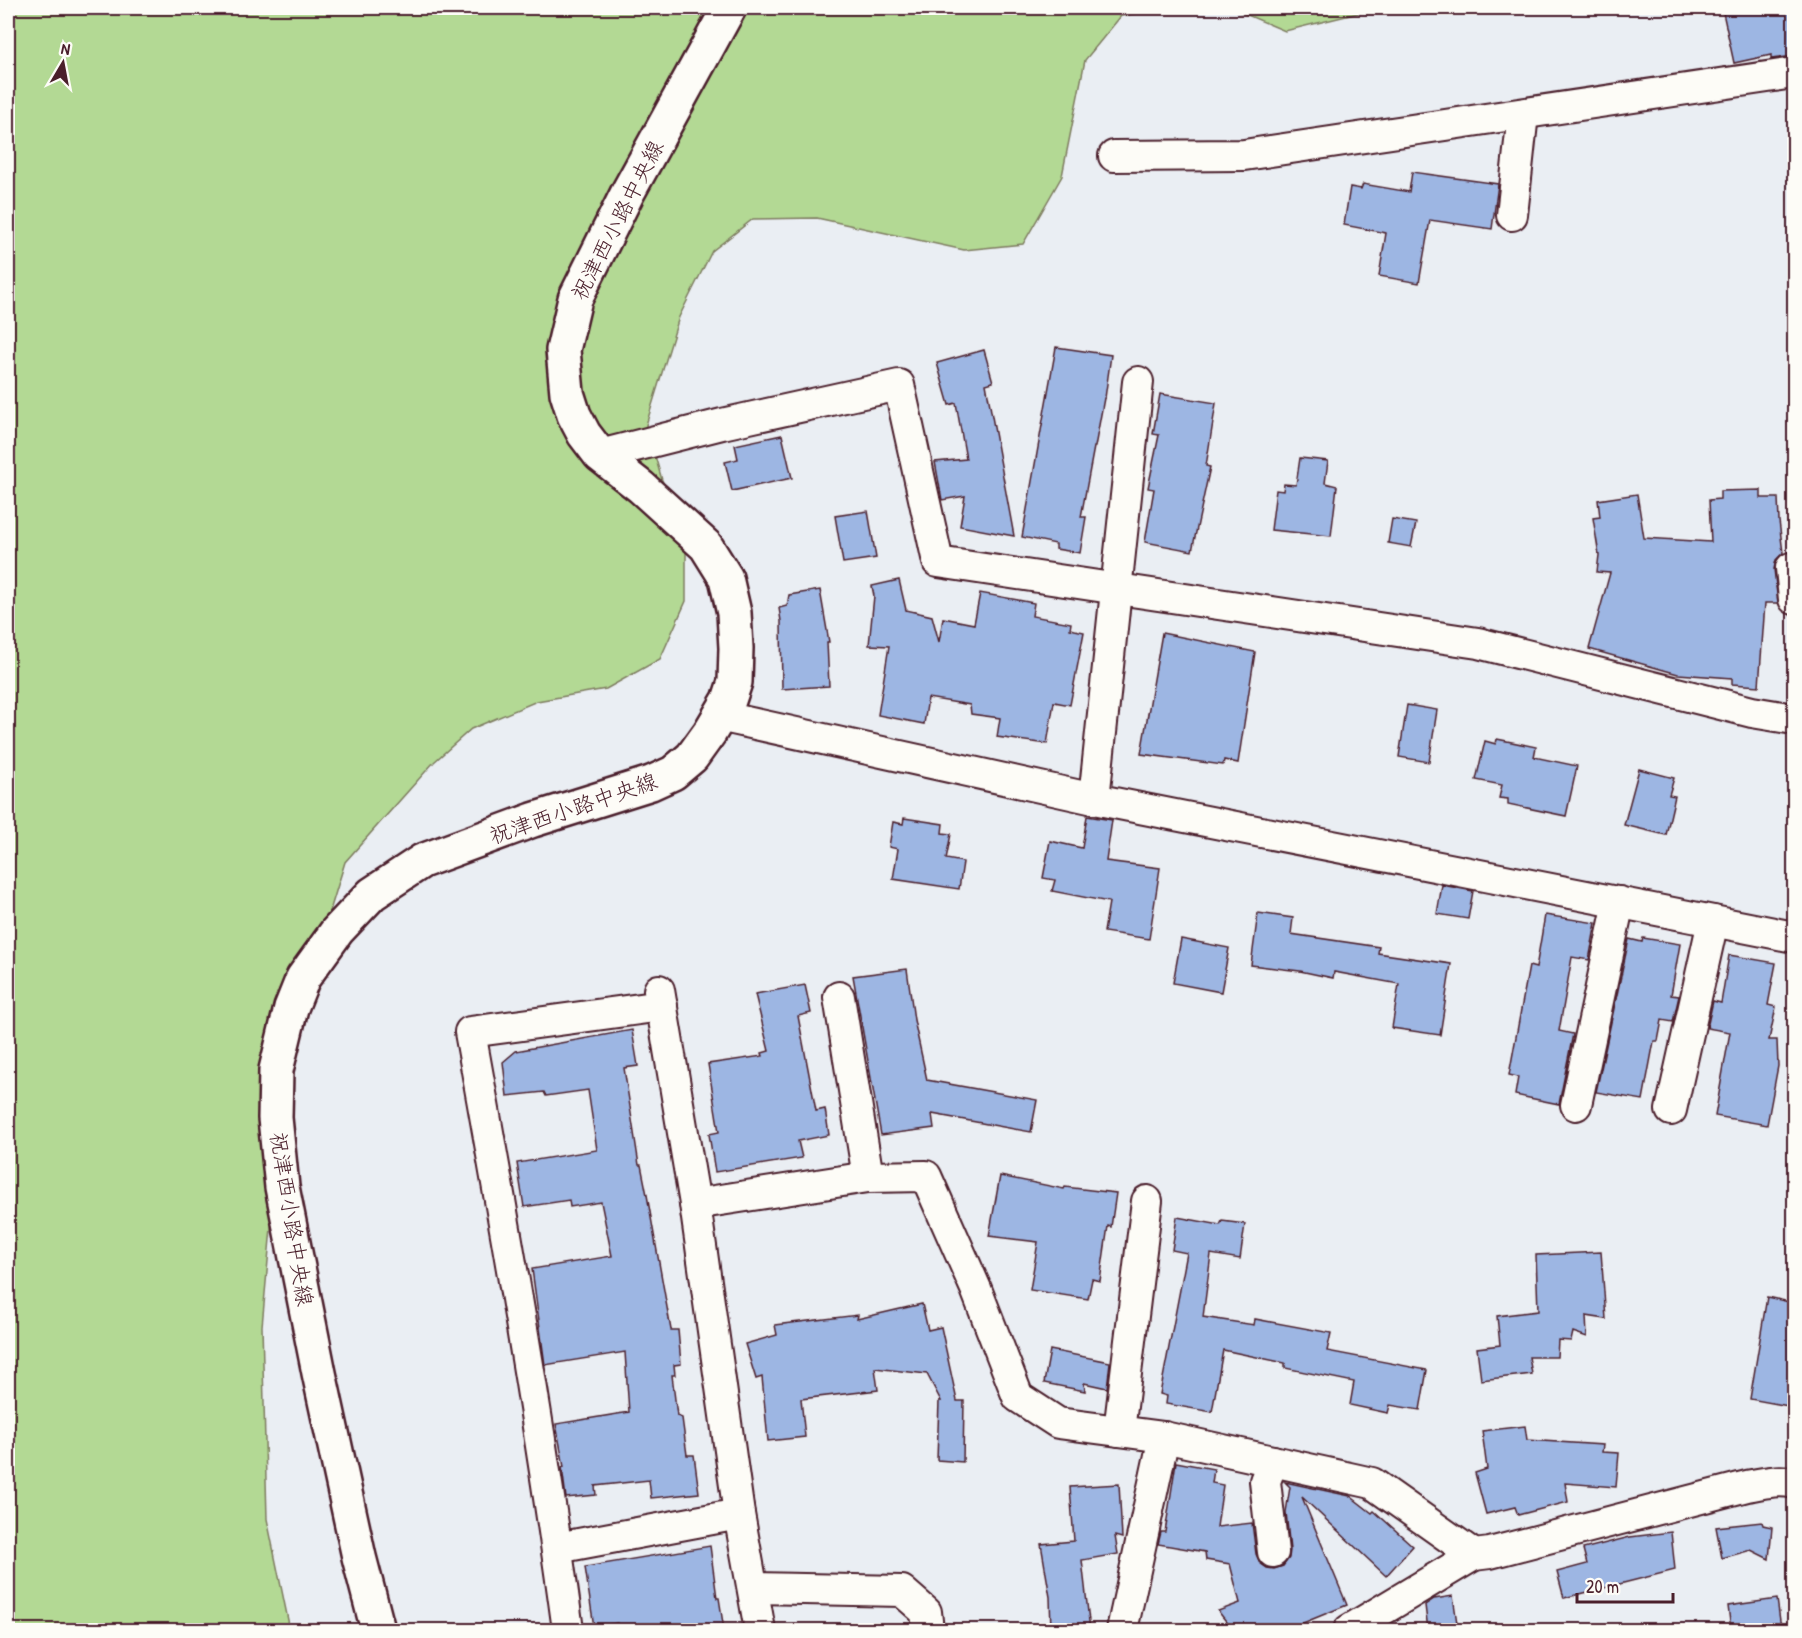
<svg xmlns="http://www.w3.org/2000/svg" width="1802" height="1638" font-family="'Patrick Hand','Klee One',sans-serif">
<style>
.green{fill:#b3d994;stroke:#7e7c60;stroke-width:1.5}
.building{fill:#9db6e3;stroke:#4a1f2b;stroke-width:1.5}
.lines{fill:none;stroke-linecap:round;stroke-linejoin:round}
.street-casing{stroke:#4a1f2b;stroke-width:34}
.secondary-casing{stroke:#4a1f2b;stroke-width:38}
.street{stroke:#fdfcf7;stroke-width:30}
.secondary{stroke:#fdfcf7;stroke-width:33}
.labels{text-anchor:middle;stroke-width:4.5;stroke-linejoin:round;paint-order:stroke}
.street-label{font-size:22px;fill:#4a1f2b;stroke:#fdfcf7}
</style>
<rect width="100%" height="100%" fill="#eaeef3"/>
<filter id="ink" filterUnits="userSpaceOnUse"><feTurbulence type="fractalNoise" baseFrequency=".0167" numOctaves="2"/><feDisplacementMap in="SourceGraphic" scale="12" xChannelSelector="R" yChannelSelector="G"/><feConvolveMatrix kernelMatrix="1 2 1 2 8 2 1 2 1" color-interpolation-filters="sRGB"/></filter>
<g filter="url(#ink)">
<g class="green">
<polygon points="8,8 1167,8 1121,16 1085,60 1062,176 1023,244 964,250 817,218 753,219 712,251 679,317 646,425 662,480 686,537 686,601 660,659 606,689 537,701 471,729 434,762 345,862 307,986 281,1119 262,1326 267,1519 289,1625 292,1630 8,1630"/>
<polygon points="1231,8 1379,8 1285,31"/>
</g>
<g class="building">
<polygon points="1722,8 1794,8 1794,56 1771,59 1771,55 1734,63"/>
<polygon points="1412,172 1498,184 1492,229 1430,220 1419,283 1379,276 1386,233 1344,225 1350,187 1361,189 1363,184 1409,192"/>
<polygon points="1056,347 1111,355 1105,398 1104,398 1095,447 1094,447 1081,517 1086,517 1080,553 1056,549 1056,544 1022,537"/>
<polygon points="984,350 993,382 986,384 1014,536 960,526 965,496 942,500 935,462 966,459 956,403 949,405 937,363"/>
<polygon points="1160,394 1216,403 1206,466 1210,467 1192,551 1145,542 1154,489 1148,488 1159,435 1153,434"/>
<polygon points="782,435 792,478 732,491 725,462 738,459 735,445"/>
<polygon points="1300,458 1328,461 1325,483 1337,486 1331,536 1271,530 1276,490 1283,491 1284,484 1296,485"/>
<polygon points="1761,490 1761,498 1778,498 1779,521 1783,553 1776,560 1774,569 1778,603 1765,603 1759,686 1732,684 1732,678 1678,674 1589,649 1610,573 1597,572 1599,555 1593,518 1600,517 1598,500 1637,494 1644,538 1711,542 1709,500 1720,499 1720,491"/>
<polygon points="868,511 876,558 843,563 835,516"/>
<polygon points="1392,519 1416,523 1411,547 1388,543"/>
<polygon points="899,580 906,610 932,616 939,642 943,618 974,624 980,593 1034,603 1032,616 1071,623 1070,629 1084,632 1070,705 1054,702 1047,744 997,737 1000,718 971,714 970,705 928,698 924,724 878,715 889,646 869,645 874,596 872,586"/>
<polygon points="820,590 829,642 827,642 829,686 782,689 781,621 779,608 787,606 789,595"/>
<polygon points="1162,633 1255,652 1238,763 1224,760 1223,765 1141,754"/>
<polygon points="1407,705 1437,710 1429,762 1399,757"/>
<polygon points="1497,739 1536,747 1534,757 1577,766 1566,816 1508,804 1508,799 1499,798 1502,785 1476,780 1485,741 1496,744"/>
<polygon points="1639,769 1674,778 1669,795 1675,796 1666,835 1624,825"/>
<polygon points="1087,816 1112,820 1106,861 1160,868 1149,939 1104,932 1109,902 1052,891 1055,880 1043,878 1050,841 1082,848"/>
<polygon points="904,818 943,824 942,833 951,834 946,859 963,862 959,889 893,879 898,849 889,847 893,822 903,824"/>
<polygon points="1442,885 1473,891 1468,919 1437,914"/>
<polygon points="1258,913 1293,918 1291,934 1379,947 1378,953 1451,964 1440,1035 1392,1028 1399,984 1334,972 1333,978 1300,971 1251,965"/>
<polygon points="1545,915 1596,923 1589,960 1572,957 1559,1031 1573,1034 1559,1104 1515,1095 1518,1077 1509,1075 1529,966 1536,968"/>
<polygon points="1643,938 1680,944 1671,995 1679,996 1673,1022 1662,1020 1658,1041 1654,1041 1643,1100 1596,1092 1629,939 1642,942"/>
<polygon points="1181,939 1229,948 1221,992 1173,983"/>
<polygon points="1729,955 1776,963 1768,1005 1776,1007 1769,1040 1777,1040 1778,1066 1767,1125 1715,1116 1730,1032 1707,1028 1713,1001 1721,1003"/>
<polygon points="907,969 914,1020 927,1080 1037,1100 1031,1132 932,1114 934,1128 881,1135 853,976"/>
<polygon points="805,985 811,1013 798,1016 816,1111 825,1109 829,1135 798,1141 802,1158 715,1172 709,1134 719,1132 708,1064 763,1056 762,1053 769,1051 755,994"/>
<polygon points="632,1030 638,1066 624,1068 639,1165 641,1165 647,1195 671,1330 678,1330 681,1364 674,1365 675,1375 672,1375 677,1416 682,1418 687,1455 694,1455 699,1493 651,1498 649,1480 595,1486 596,1495 566,1498 562,1467 564,1467 556,1424 629,1412 625,1352 545,1365 532,1269 612,1256 601,1202 570,1207 569,1200 524,1207 517,1163 597,1150 588,1090 546,1096 544,1092 507,1096 503,1062 516,1051"/>
<polygon points="1000,1176 1064,1189 1065,1187 1116,1193 1111,1227 1108,1226 1100,1281 1092,1279 1088,1299 1030,1290 1038,1242 989,1236"/>
<polygon points="1177,1217 1220,1225 1222,1221 1245,1224 1240,1259 1211,1254 1203,1317 1254,1325 1255,1319 1331,1333 1327,1351 1427,1370 1420,1410 1390,1405 1388,1413 1350,1405 1354,1382 1285,1368 1285,1363 1223,1350 1212,1412 1166,1404 1167,1396 1160,1394 1187,1253 1172,1250"/>
<polygon points="1601,1252 1606,1319 1586,1316 1587,1337 1573,1332 1571,1341 1558,1340 1557,1357 1529,1357 1532,1374 1481,1380 1477,1348 1500,1345 1497,1316 1538,1311 1536,1255"/>
<polygon points="1767,1297 1794,1303 1794,1407 1750,1399"/>
<polygon points="922,1304 928,1330 941,1327 957,1401 964,1401 963,1462 937,1460 939,1401 941,1401 927,1374 875,1368 878,1390 801,1399 805,1437 768,1441 762,1377 756,1379 745,1344 777,1335 775,1325 858,1315 857,1319"/>
<polygon points="1050,1350 1110,1362 1107,1388 1084,1383 1085,1391 1044,1383"/>
<polygon points="1525,1426 1527,1440 1603,1445 1602,1452 1619,1453 1616,1487 1565,1483 1568,1502 1518,1515 1515,1507 1486,1514 1475,1473 1487,1469 1482,1431"/>
<polygon points="1176,1462 1214,1469 1212,1483 1223,1485 1217,1527 1252,1523 1256,1554 1260,1563 1267,1568 1274,1569 1283,1566 1289,1558 1290,1550 1286,1512 1290,1487 1285,1482 1350,1496 1372,1513 1374,1511 1413,1546 1386,1576 1302,1497 1347,1605 1286,1630 1233,1630 1218,1611 1240,1603 1230,1564 1206,1560 1205,1552 1158,1544 1161,1532 1165,1532"/>
<polygon points="1119,1484 1122,1538 1115,1536 1118,1554 1082,1560 1090,1630 1051,1630 1050,1597 1041,1544 1074,1541 1070,1487"/>
<polygon points="1762,1522 1763,1525 1772,1527 1769,1559 1751,1550 1722,1558 1716,1527"/>
<polygon points="1671,1532 1675,1570 1564,1598 1557,1572 1587,1564 1583,1549 1630,1537"/>
<polygon points="710,1546 717,1598 719,1598 724,1630 618,1630 617,1623 594,1627 585,1567"/>
<polygon points="1453,1596 1458,1630 1428,1630 1425,1605 1434,1599"/>
<polygon points="1777,1599 1781,1628 1763,1630 1731,1630 1728,1606"/>
</g>
<g class="lines">
<defs>
<g id="street">
<polyline points="1114,156 1244,155 1794,73"/>
<polyline points="1512,215 1523,114"/>
<polyline points="600,455 722,424 899,385 938,562 1478,643 1752,712 1794,719"/>
<polyline points="1791,568 1794,599"/>
<polyline points="719,716 1094,799 1794,937"/>
<polyline points="1094,799 1138,382"/>
<polyline points="659,990 695,1204 739,1514 760,1630"/>
<polyline points="839,997 868,1177"/>
<polyline points="1576,1105 1619,902"/>
<polyline points="1671,1110 1713,921"/>
<path d="M 695,1204 L 868,1177 L 926,1176 L 976,1289 L 1018,1397 L 1058,1423 L 1164,1437 L 1372,1483 L 1474,1555 L 1490,1553 L 1747,1486 C 1763,1483 1779,1479 1794,1483"/>
<polyline points="1119,1431 1147,1201"/>
<polyline points="1273,1461 1265,1481 1273,1552"/>
<polyline points="557,1548 739,1514"/>
<polyline points="754,1588 902,1591 926,1612 928,1630"/>
<path d="M 568,1630 C 541,1430 506,1231 470,1032 L 662,1006"/>
<polyline points="1122,1630 1164,1437"/>
<polyline points="1349,1630 1474,1555"/>
</g>
<polyline id="secondary" points="378,1630 359,1557 319,1373 282,1187 275,1118 276,1070 291,1008 303,978 337,931 372,894 422,861 533,820 651,783 673,773 692,757 710,732 729,700 735,682 736,648 734,613 726,578 706,546 641,487 600,455 584,434 574,415 567,393 563,350 575,299 628,192 729,8"/>
</defs>
<use href="#street" class="street-casing"/>
<use href="#secondary" class="secondary-casing"/>
<use href="#street" class="street"/>
<use href="#secondary" class="secondary"/>
</g>
</g>
<g class="labels">
<g class="street-label">
<text transform="translate(617 220) rotate(-63)" y="8">祝津西小路中央線</text>
<text transform="translate(573 808) rotate(-19)" y="8">祝津西小路中央線</text>
<text transform="translate(292 1219) rotate(81)" y="8">祝津西小路中央線</text>
</g>
</g>
<rect width="1802" height="1638" fill="none" stroke="#fdfcf7" stroke-width="30"/>
<rect x="15" y="15" width="1772" height="1608" fill="none" stroke="#4a1f2b" stroke-width="2" filter="url(#ink)"/>
<g transform="translate(63 63) rotate(10)" stroke="#fdfcf7" stroke-width="4.5" paint-order="stroke">
<path d="M0-4.5L10 22L0 15L-10 22Z" fill="#4a1f2b"/>
<text y="-9" font-size="16" font-weight="bold" text-anchor="middle" fill="#4a1f2b">N</text>
</g>
<path d="M1577 1593v9h96v-9" fill="none" stroke="#4a1f2b" stroke-width="3"/>
<text x="1586" y="1593" font-size="18" fill="#4a1f2b" stroke="#fdfcf7" stroke-width="4.5" paint-order="stroke">20 m</text>
</svg>
